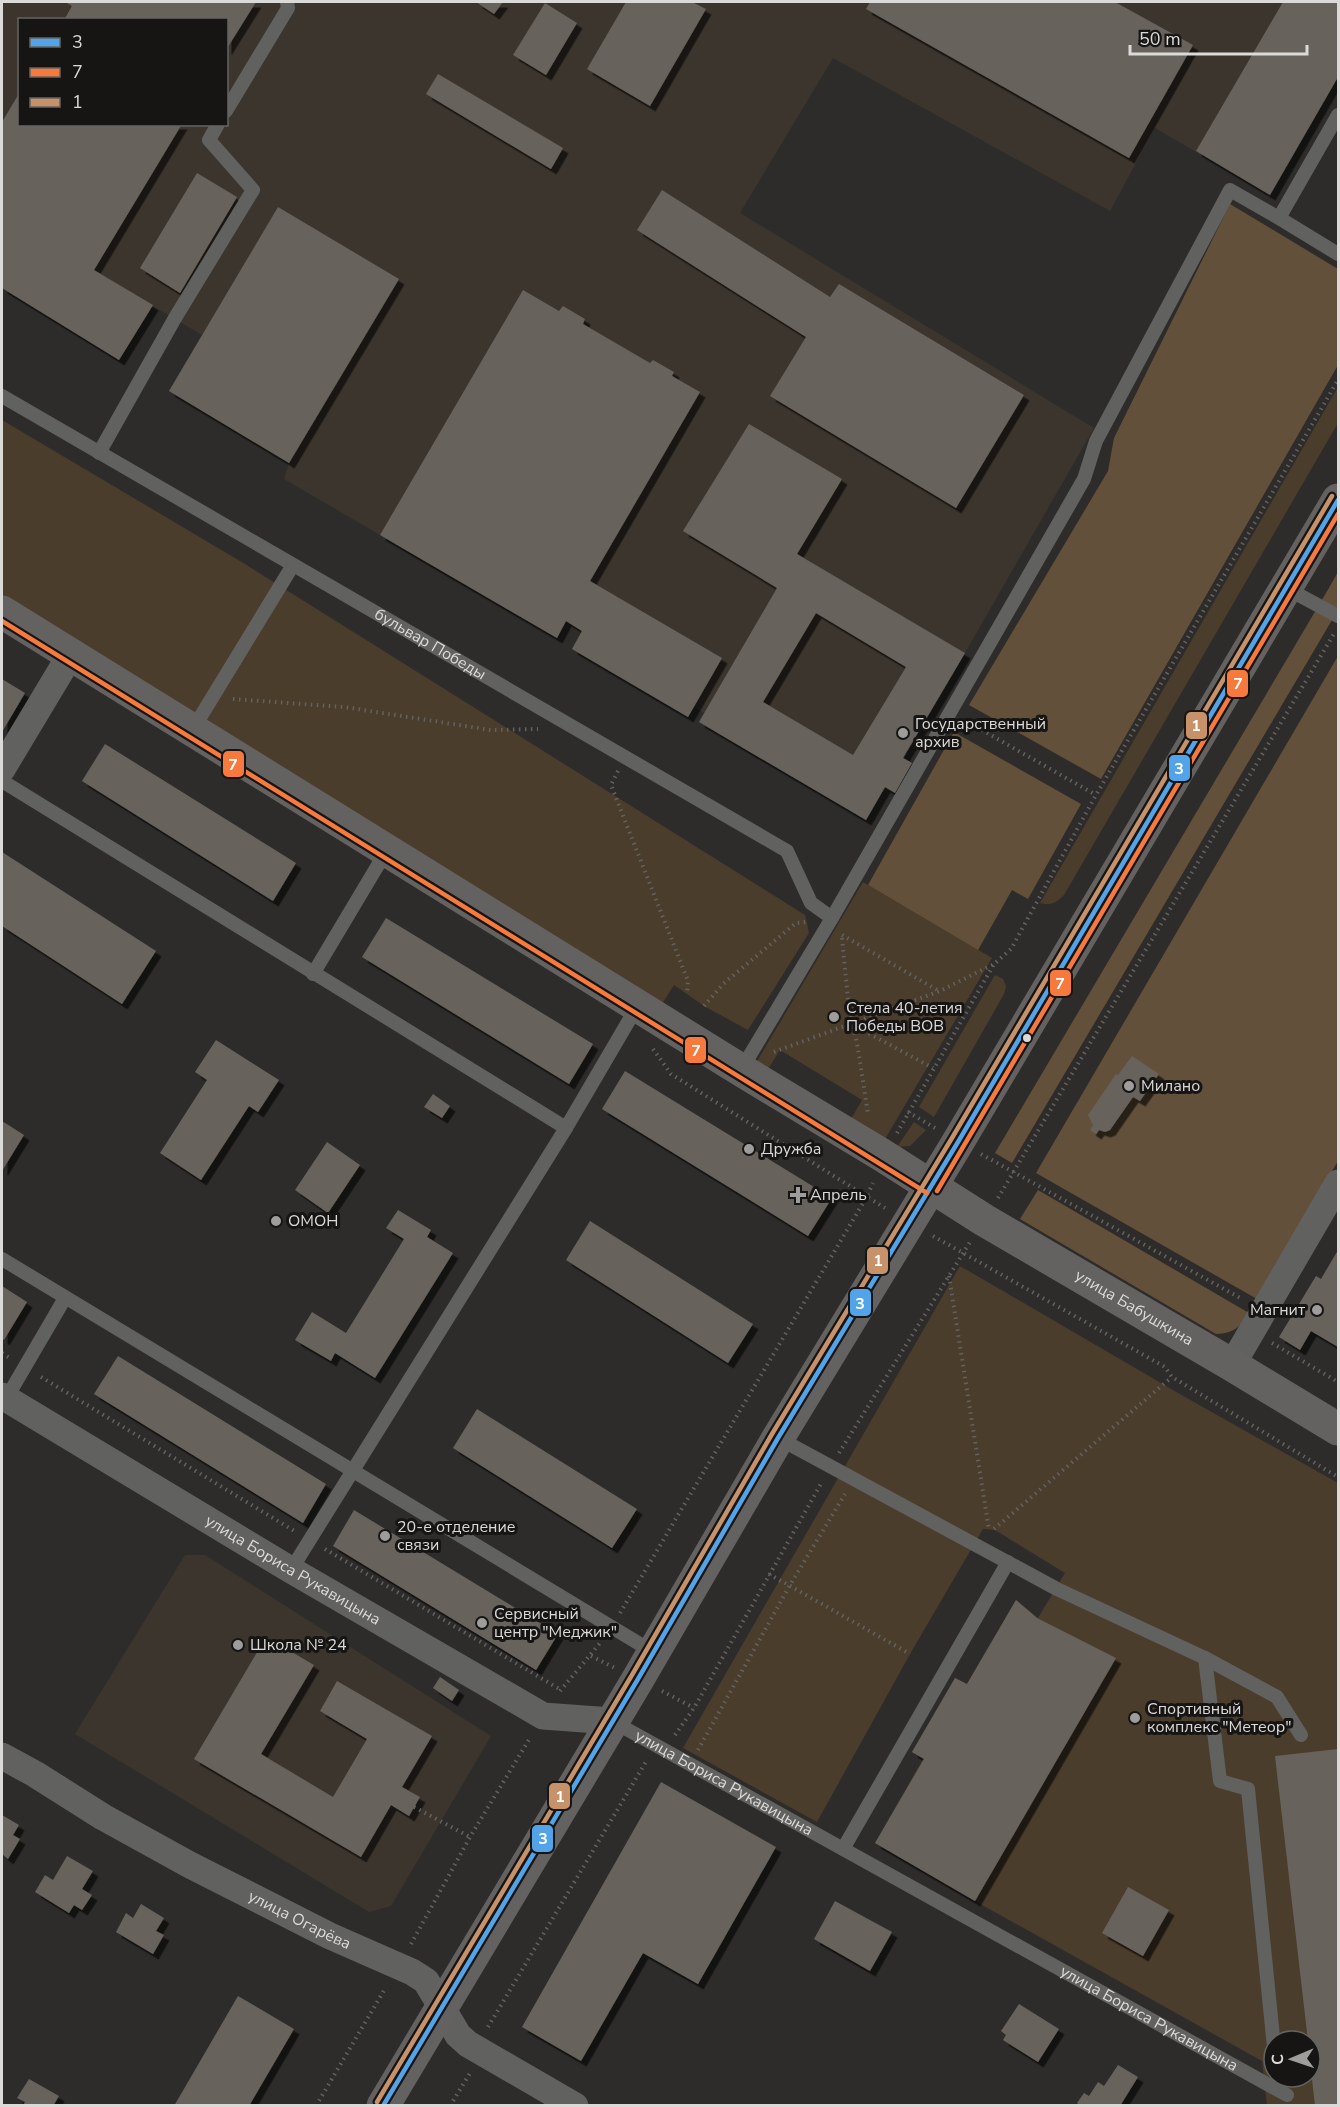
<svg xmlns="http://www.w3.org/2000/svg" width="1340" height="2107" viewBox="0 0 1340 2107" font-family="'Nunito Sans',sans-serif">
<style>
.built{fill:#3b352d;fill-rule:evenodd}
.green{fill:#4b3d2c;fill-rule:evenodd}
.forest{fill:#62503a}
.building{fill:#67625c;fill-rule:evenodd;filter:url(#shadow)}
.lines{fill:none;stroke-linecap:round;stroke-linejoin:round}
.path{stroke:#636260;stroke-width:4;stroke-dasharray:1.5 4.5;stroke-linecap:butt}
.lane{stroke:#616160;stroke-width:14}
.street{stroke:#616160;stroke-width:27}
.secondary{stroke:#646261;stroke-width:33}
.bus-1-casing{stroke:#161514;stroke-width:9}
.bus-2-casing{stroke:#161514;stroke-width:9}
.bus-3-casing{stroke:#161514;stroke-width:9}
.bus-1{stroke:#53a3e8;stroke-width:4.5}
.bus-2{stroke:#f6793e;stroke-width:4.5}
.bus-3{stroke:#c7916a;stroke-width:4.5}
.poi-dot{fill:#9f9d9b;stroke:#161514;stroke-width:2}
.bus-dot{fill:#dcdad8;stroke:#161514;stroke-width:2}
.labels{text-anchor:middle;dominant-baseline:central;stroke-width:6;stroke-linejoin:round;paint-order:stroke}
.street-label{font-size:16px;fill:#dcdad8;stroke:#161514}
.poi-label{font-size:16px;fill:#dcdad8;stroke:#161514;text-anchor:start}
.line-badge{stroke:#161514;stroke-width:2}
.badge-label{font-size:16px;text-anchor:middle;font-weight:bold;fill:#fff}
</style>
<defs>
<filter id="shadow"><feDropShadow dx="5.5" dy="5.5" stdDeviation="0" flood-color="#0009"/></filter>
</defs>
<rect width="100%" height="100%" fill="#2e2c2a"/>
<g class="built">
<path d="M2,2H1338V77L1270,195L1155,128L1110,211L833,58L740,213L1094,428L904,759L866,820L699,722L704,713L694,707L688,717L572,649L582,631L566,622L557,638L284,479L289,463L169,391L202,335L153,306L119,360L2,288ZM20,20H226V124H20Z"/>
<polygon points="185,1555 205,1555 491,1736 391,1906 369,1912 75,1734"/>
</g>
<g class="green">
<path d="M1338,387V423L1064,895C1056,903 1051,906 1040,903Z"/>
<polygon points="2,420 245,564 805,915 809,933 748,1030 704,1006 674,985 660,1007 2,597"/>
<polygon points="863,882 992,958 885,1139 851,1119 862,1100 780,1050 768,1069 756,1063"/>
<polygon points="995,975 1003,979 1006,986 1004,994 934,1117 919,1107"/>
<polygon points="914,1122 926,1130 910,1146 897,1147"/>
<path d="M960,1266L1178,1393L1338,1483V2105H1267L1262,2061L975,1901L875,1843L923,1759L912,1752L955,1678L967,1684L1016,1600L1038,1618L1065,1573L995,1530L983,1529L910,1654L817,1822L683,1748ZM1274,2041H1310V2077H1274Z"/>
</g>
<g class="forest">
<polygon points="1230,204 1338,269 1338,365 1101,779 969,705 1108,471 1114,438"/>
<polygon points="1338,572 1338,610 1322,600"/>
<polygon points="1316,610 1332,620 1012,1163 995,1153"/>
<polygon points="1338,656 1338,1161 1257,1299 1036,1173"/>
<polygon points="954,732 1081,804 1028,899 1012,890 978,950 868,885"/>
<path d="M1038,1190L1249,1313C1240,1328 1233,1333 1216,1334L1020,1219Z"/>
</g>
<g class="building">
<polygon points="65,2 256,2 226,50 226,20 64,20 72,6"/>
<polygon points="476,2 503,2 494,14"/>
<polygon points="626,2 692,2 706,9 650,106 587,69"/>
<polygon points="870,2 1115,2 1193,45 1129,158 866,9"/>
<polygon points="1283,2 1338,2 1338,77 1270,195 1196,151"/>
<polygon points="545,3 577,23 546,75 513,55"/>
<polygon points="438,74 563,148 551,169 426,94"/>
<polygon points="20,92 20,124 182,124 94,270 153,305 119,360 2,288 2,122"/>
<polygon points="197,173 237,197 180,293 140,268"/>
<polygon points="662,190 830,297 839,284 1024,395 956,508 770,396 806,337 637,230"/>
<polygon points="278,207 399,279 289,463 169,391"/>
<polygon points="523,290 559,311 563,306 585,319 583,324 650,363 653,360 674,372 672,376 700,392 590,581 722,658 688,717 572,649 582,631 566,621 557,638 380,535"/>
<path d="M749,424L842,479L797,554L965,653L903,758L912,763L895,793L885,787L866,820L699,722L777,588L683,531ZM816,613L906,667L853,755L763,702Z"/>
<polygon points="2,679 25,693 2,732"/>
<polygon points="105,744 296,863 273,901 82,781"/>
<polygon points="2,852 156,951 122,1004 2,926"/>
<polygon points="386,918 593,1044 569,1084 362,957"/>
<polygon points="216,1040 279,1080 258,1112 249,1106 201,1180 160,1153 207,1080 195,1072"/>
<polygon points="1132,1056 1159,1074 1140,1101 1133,1097 1110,1130 1105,1132 1099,1130 1096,1134 1090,1130 1093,1125 1088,1115 1116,1074 1118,1075"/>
<polygon points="625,1071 832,1198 808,1236 602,1109"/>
<polygon points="433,1094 450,1106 442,1118 424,1107"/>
<polygon points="2,1121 24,1135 2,1171"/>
<polygon points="327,1142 360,1165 328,1213 295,1190"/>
<polygon points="398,1210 431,1230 427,1237 453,1253 375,1378 335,1353 331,1361 295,1340 312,1312 346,1333 404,1239 386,1228"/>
<polygon points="590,1221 753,1324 728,1363 566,1260"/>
<polygon points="1338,1250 1338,1347 1311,1331 1300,1350 1279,1337 1316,1276 1321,1279"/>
<polygon points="2,1286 27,1302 4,1340 2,1338"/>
<polygon points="118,1356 326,1484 303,1523 94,1394"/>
<polygon points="477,1409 637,1509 612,1548 453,1448"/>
<polygon points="354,1510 558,1634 536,1670 333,1546"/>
<polygon points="1016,1600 1037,1618 1116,1658 975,1901 875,1843 924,1759 912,1752 955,1678 967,1684"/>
<polygon points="266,1637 314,1665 261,1754 333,1797 367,1739 320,1711 337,1681 432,1736 402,1787 420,1797 409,1816 391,1805 361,1857 194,1759"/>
<polygon points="440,1677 459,1690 452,1701 433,1688"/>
<polygon points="1338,1749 1338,2106 1315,2106 1310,2061 1310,2041 1308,2041 1275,1756"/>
<polygon points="661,1782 776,1847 698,1984 643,1953 581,2061 522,2027"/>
<polygon points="2,1815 19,1825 13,1835 20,1839 8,1859 2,1854"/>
<polygon points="67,1856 93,1871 82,1889 92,1895 82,1910 74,1905 69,1913 35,1892 45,1875 53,1880"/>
<polygon points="1128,1887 1169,1910 1143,1956 1102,1933"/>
<polygon points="835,1901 892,1932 870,1971 814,1939"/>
<polygon points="141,1904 164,1918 156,1931 164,1935 153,1954 116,1932 126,1913 133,1918"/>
<polygon points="238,1996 294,2029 249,2106 174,2106"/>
<polygon points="1019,2004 1059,2029 1038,2062 1003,2040 1006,2035 1001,2031"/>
<polygon points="1118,2065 1138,2077 1120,2106 1081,2106 1077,2103 1084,2093 1089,2096 1098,2082 1104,2086"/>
<polygon points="29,2079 59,2096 53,2106 23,2106 25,2102 17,2098"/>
</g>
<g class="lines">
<g class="path">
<polyline points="233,699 344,707 491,730 538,729"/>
<polyline points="966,721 1096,795"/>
<polyline points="618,771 611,785 688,981 687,993"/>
<polyline points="842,935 939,991"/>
<polyline points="842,938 848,999 858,1049 868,1114"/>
<polyline points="704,1006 723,984 796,923 806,922"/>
<polyline points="853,1025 933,1068"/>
<polyline points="653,1049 671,1074 885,1208"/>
<polyline points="774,1052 940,991 994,964 1011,949 1096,795 1338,380"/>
<polyline points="908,1112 935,1128"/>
<polyline points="897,1133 994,964"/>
<polyline points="981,1154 1242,1299"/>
<polyline points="998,1198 1335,632"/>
<polyline points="933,1236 1165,1367 1172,1377 1338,1477"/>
<polyline points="949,1276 989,1530"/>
<polyline points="1272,1343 1338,1382"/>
<polyline points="2,1353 11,1359"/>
<polyline points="41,1377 296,1532"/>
<polyline points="839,1453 970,1242"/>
<polyline points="994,1529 1172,1377"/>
<polyline points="325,1549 561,1690"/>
<polyline points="769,1574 910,1654"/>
<polyline points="620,1613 866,1198 873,1183"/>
<polyline points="591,1656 615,1668"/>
<polyline points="560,1691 601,1642"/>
<polyline points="662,1691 694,1708"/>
<polyline points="675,1735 694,1708 822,1482"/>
<polyline points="698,1750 790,1585 845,1494"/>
<polyline points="414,1807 470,1837"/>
<polyline points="411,1944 470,1837 530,1738"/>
<polyline points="488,2027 647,1760"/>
<polyline points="316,2106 386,1987"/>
<polyline points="450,2106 470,2073"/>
</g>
<g class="lane">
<polyline points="226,111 288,8 287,2"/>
<polyline points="1279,218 1338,254"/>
<path id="s1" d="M2,396L787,851L811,903L832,918"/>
<polyline points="99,453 175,318 253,190 209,140 218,124"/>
<polyline points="1286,588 1338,616"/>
<polyline points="193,729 293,565"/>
<polyline points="2,781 566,1128"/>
<polyline points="313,974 387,850"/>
<polyline points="741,1070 832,918 1084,479 1096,441 1230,190 1279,218 1338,115"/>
<polyline points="2,1259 653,1652"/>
<polyline points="6,1399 65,1298"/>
<polyline points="778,1438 1057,1589 1205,1658 1277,1697 1301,1735"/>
<polyline points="291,1570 566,1128 638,1005"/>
<polyline points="1205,1658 1220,1781 1248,1789 1274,2047"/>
<path id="s2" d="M612,1721L1287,2095"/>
<polyline points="843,1849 1008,1562"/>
</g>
<g class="street">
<polyline points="2,769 71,654"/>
<polyline points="1232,1365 1338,1183"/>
<path id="s3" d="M2,1396L291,1570L543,1716L612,1721"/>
<path id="s4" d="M2,1756L35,1774L103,1817L190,1865L330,1936L412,1972L426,1981L458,2035L468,2044L575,2106"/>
</g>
<g class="secondary">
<path id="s5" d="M2,612L741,1070L882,1155L984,1220L1232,1365L1338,1429"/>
<polyline points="383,2106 638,1679 778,1438 958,1142 1338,500"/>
</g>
<defs>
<polyline id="bus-1" points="383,2106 638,1679 778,1438 958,1142 1338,500"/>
<g id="bus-2">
<polyline points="2,621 927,1193"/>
<polyline points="937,1191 1338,514"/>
</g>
<polyline id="bus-3" points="377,2102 632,1675 772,1434 952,1138 1332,496"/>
</defs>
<use href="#bus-1" class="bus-1-casing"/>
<use href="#bus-2" class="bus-2-casing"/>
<use href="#bus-3" class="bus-3-casing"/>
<use href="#bus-1" class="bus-1"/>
<use href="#bus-2" class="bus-2"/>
<use href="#bus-3" class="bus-3"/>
</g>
<g class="poi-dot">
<circle cx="903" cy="733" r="6"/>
<circle cx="834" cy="1017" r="6"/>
<circle cx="1129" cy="1086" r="6"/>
<circle cx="749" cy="1149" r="6"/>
<path d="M795 1186h6v6h6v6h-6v6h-6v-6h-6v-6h6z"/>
<circle cx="276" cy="1221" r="6"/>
<circle cx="1317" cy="1310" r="6"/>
<circle cx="385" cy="1536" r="6"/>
<circle cx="482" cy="1623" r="6"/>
<circle cx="238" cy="1645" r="6"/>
<circle cx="1135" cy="1718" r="6"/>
</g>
<circle class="bus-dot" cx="1027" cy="1038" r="5"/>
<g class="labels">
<g class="street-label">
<text stroke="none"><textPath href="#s1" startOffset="495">бульвар Победы</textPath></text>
<text stroke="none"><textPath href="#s5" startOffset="1329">улица Бабушкина</textPath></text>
<text stroke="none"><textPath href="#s3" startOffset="339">улица Бориса Рукавицына</textPath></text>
<text stroke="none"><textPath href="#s2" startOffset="128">улица Бориса Рукавицына</textPath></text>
<text stroke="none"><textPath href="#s4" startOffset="340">улица Огарёва</textPath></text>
<text stroke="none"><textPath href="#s2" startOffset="614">улица Бориса Рукавицына</textPath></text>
</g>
<g class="poi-label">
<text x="915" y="724">Государственный<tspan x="915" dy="18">архив</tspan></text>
<text x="846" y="1008">Стела 40-летия<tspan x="846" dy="18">Победы ВОВ</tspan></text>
<text x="1141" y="1086">Милано</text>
<text x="761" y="1149">Дружба</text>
<text x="810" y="1195">Апрель</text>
<text x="288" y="1221">ОМОН</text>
<text x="1305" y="1310" text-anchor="end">Магнит</text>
<text x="397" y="1527">20-е отделение<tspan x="397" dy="18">связи</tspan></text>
<text x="494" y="1614">Сервисный<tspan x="494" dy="18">центр "Меджик"</tspan></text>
<text x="250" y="1645">Школа № 24</text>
<text x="1147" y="1709">Спортивный<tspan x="1147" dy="18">комплекс "Метеор"</tspan></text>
</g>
</g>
<g class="line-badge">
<rect x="1226" y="669" width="23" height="29" rx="6" fill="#f6793e"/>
<rect x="1185" y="711" width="23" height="29" rx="6" fill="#c7916a"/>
<rect x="222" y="750" width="23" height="28" rx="6" fill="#f6793e"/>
<rect x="1168" y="754" width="23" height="28" rx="6" fill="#53a3e8"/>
<rect x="1049" y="969" width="23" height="28" rx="6" fill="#f6793e"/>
<rect x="684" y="1036" width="23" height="28" rx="6" fill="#f6793e"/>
<rect x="866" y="1246" width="23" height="29" rx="6" fill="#c7916a"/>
<rect x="849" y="1288" width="23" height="29" rx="6" fill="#53a3e8"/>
<rect x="548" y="1782" width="23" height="28" rx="6" fill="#c7916a"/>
<rect x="531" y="1824" width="23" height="29" rx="6" fill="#53a3e8"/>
</g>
<g class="badge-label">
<text x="1238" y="689">7</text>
<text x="1196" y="731">1</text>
<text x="233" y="770">7</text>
<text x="1179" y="774">3</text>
<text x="1060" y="989">7</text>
<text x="696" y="1056">7</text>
<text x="878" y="1266">1</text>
<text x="860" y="1309">3</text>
<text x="560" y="1802">1</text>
<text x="543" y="1844">3</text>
</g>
<rect width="1340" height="2107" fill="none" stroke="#dcdad8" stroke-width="6"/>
<rect x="18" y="18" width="210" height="108" fill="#161514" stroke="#656462" stroke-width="1.5"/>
<rect x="30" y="38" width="30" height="9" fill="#53a3e8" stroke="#656462" stroke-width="1.5"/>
<text x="72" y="48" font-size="18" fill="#dcdad8">3</text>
<rect x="30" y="68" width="30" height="9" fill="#f6793e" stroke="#656462" stroke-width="1.5"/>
<text x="72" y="78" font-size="18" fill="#dcdad8">7</text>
<rect x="30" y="98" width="30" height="9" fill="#c7916a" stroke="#656462" stroke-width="1.5"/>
<text x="72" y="108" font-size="18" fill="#dcdad8">1</text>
<g transform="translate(1292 2059) rotate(268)"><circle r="28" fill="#161514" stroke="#656462" stroke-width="1.5"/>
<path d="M0-4.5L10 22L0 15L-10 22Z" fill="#9f9d9b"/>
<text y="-9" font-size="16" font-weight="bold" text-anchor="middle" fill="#dcdad8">С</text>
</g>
<path d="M1130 45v9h177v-9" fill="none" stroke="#dcdad8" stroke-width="3"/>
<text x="1139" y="45" font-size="18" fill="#dcdad8" stroke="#161514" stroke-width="4.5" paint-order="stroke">50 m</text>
</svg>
